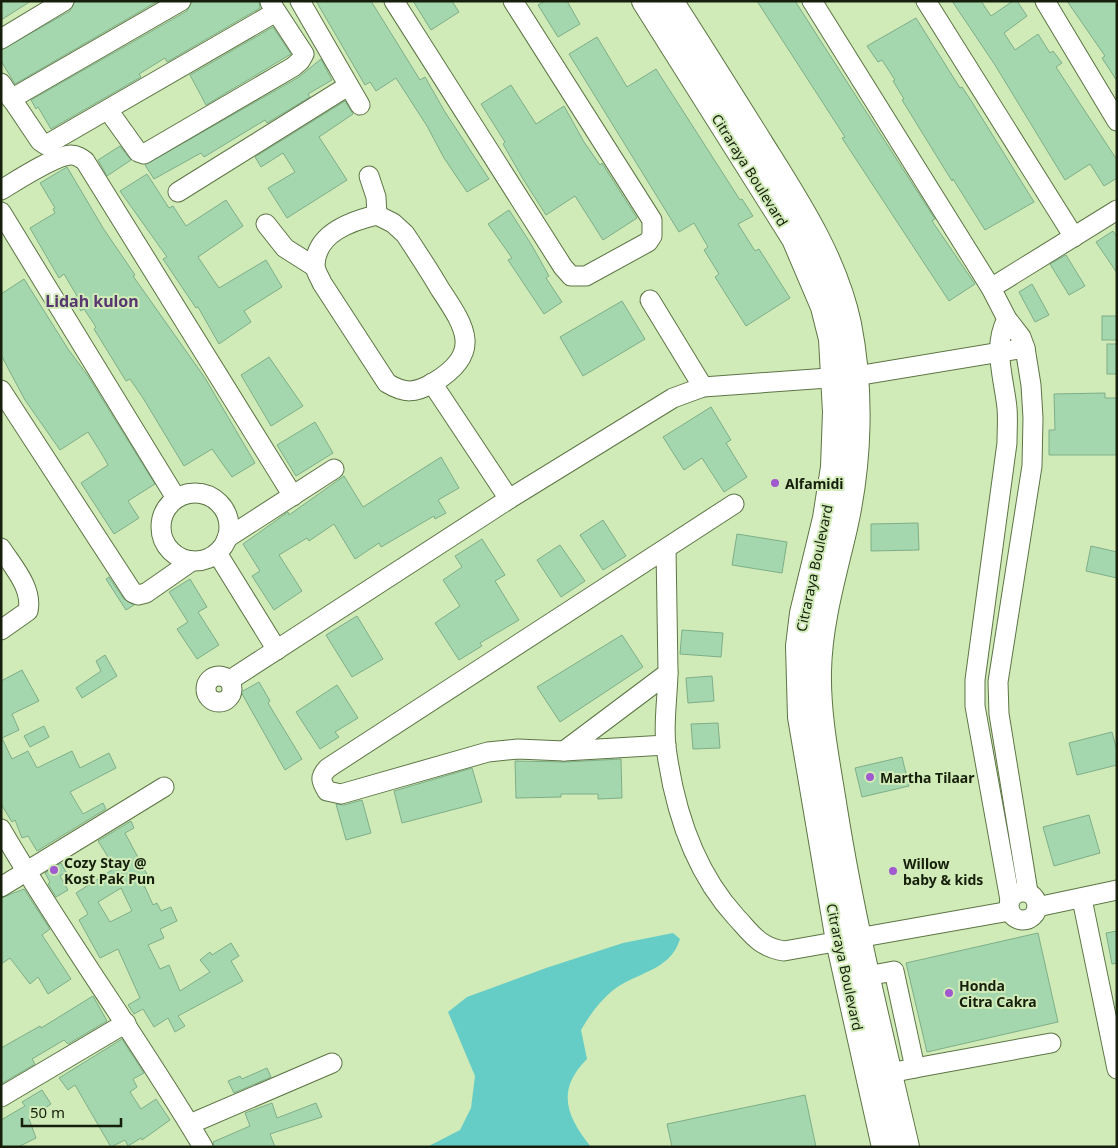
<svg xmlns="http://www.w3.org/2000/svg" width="1118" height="1148" viewBox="0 0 1118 1148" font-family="'Noto Sans',sans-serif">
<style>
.water{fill:#65ccc6}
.building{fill:#a5d7af;stroke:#7eae88;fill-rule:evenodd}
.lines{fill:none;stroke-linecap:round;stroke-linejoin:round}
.minor-casing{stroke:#5d7545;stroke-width:21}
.major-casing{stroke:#5d7545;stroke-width:26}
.minor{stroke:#fff;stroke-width:19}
.major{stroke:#fff;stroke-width:24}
.poi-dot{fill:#a059ce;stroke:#d0ebb7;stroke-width:2}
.labels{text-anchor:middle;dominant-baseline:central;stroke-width:4;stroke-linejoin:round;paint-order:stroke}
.street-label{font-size:14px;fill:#161f0c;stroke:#d0ebb7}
.poi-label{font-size:14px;font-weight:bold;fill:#161f0c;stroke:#d0ebb7;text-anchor:start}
.quarter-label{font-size:16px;font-weight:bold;fill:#58366f;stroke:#d0ebb7}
</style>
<rect width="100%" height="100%" fill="#d0ebb7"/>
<path class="water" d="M673,933L680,939C670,972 635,972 612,991C599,1002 589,1016 581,1030L587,1059C556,1090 566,1116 591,1147H427L460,1130L471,1108L475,1076L448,1012L467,997L546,968L623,943Z"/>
<g class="building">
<polygon points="1,1 31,1 1,20"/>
<polygon points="75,1 158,1 15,84 1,61 1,50 70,11"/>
<polygon points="192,1 259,1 260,8 167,62 165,58 139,74 141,77 51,129 38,107 36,109 31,100 187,11"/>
<polygon points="316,1 371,1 420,80 425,77 445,112 489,179 467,192 444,158 427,126 396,78 376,91 370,82 365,85"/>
<polygon points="413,1 452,1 459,12 431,30"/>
<polygon points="545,1 567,1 580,24 558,37 538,5"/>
<polygon points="757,1 795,1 935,219 932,221 975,284 949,301 842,138 845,137"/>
<polygon points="952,1 981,1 991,16 1013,1 1017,1 1027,16 1004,33 1015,50 1038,34 1050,53 1053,51 1062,63 1056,67 1117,160 1117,178 1104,186 1090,164 1065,180 995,65"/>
<polygon points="1067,1 1117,1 1117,81 1102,58 1105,56"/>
<polygon points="916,18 960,88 962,87 972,102 1034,202 985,230 953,179 952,181 902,100 904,99 893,81 895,80 882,60 878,62 867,46"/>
<polygon points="273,27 291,54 206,105 190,75"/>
<polygon points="597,37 627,87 656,69 740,200 742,199 753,216 738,224 755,251 759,249 790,298 746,326 715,277 719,274 704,250 708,247 694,223 679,232 569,54"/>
<polygon points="321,59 332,80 308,94 310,97 267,123 265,120 204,157 201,153 154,179 145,165 299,77"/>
<polygon points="511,85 536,124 564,106 584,142 600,165 602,163 637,218 603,240 575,196 546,215 523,179 503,144 505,142 481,104"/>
<polygon points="345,101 353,114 319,137 347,180 287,218 268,188 295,172 283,153 261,167 255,157"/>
<polygon points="120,146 131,160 107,176 98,160"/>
<polygon points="67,167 103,228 135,275 133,276 205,378 255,463 232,477 212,449 184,466 143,398 130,379 126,381 94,329 96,327 84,309 81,311 73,298 77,296 64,274 59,278 30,228 55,213 53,209 55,208 40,183"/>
<polygon points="147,174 169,208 173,206 186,226 226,200 243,226 198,257 219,288 266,260 282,287 244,311 251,322 219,344 198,307 196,308 163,259 167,257 120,191"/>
<polygon points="509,210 531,244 549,276 546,278 562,302 544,314 508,260 512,258 488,224"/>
<polygon points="1113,231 1117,237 1117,273 1096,242"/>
<polygon points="1066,255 1085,286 1069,295 1050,264"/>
<polygon points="24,279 68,349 88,376 155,484 128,501 139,518 114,534 81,483 108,465 103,456 88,432 60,450 25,400 1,355 1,294"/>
<polygon points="1032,284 1049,315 1035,322 1019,292"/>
<polygon points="622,301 645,339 583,376 560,337"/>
<rect x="1102" y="316" width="15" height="24"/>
<rect x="1107" y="344" width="10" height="30"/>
<polygon points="269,357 303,406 271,426 241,375"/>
<polygon points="1105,393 1105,398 1117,398 1117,455 1049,455 1049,430 1055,430 1054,394"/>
<polygon points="711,407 731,440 726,443 747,477 724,492 702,458 684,470 663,437"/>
<polygon points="315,422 333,453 296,476 277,445"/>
<polygon points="441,457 459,488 438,500 446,513 435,519 434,516 381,547 379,543 355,559 334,524 309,541 307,538 279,555 302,591 274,610 252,576 260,571 243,544 288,512 289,515 344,476 363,507"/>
<polygon points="603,520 626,556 603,570 580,535"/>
<polygon points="918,523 919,550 871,551 871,524"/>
<polygon points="737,534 787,542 782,573 732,565"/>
<polygon points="482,539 505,575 495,581 519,620 480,643 482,646 459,660 435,623 460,606 443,580 462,567 455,556"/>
<polygon points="560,545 585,581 561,597 537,560"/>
<polygon points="1091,546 1117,552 1117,578 1086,571"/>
<polygon points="109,577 124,599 134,605 126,610 106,579"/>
<polygon points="190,579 207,607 198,612 219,645 197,659 177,629 188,622 169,592"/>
<polygon points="357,616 383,659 352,677 326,635"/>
<polygon points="682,630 723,633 721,657 680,654"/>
<polygon points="622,635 643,667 560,722 537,687"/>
<polygon points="105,655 117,676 82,698 76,688 101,671 96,661"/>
<polygon points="22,670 39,701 12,714 19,730 2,738 12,759 28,751 37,768 72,751 80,768 109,753 116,768 70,792 83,814 103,803 106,809 37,851 28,836 22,838 15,820 12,822 1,804 1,681"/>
<polygon points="712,676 714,701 688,703 686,678"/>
<polygon points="259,682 270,701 268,703 302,759 285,770 241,692"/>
<polygon points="337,685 358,718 335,732 339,737 320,749 296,712"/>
<polygon points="718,723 720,748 693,749 691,724"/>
<polygon points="44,726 49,737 30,747 24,736"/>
<polygon points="1112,732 1117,751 1117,765 1077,775 1069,743"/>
<polygon points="902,757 909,786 862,797 855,768"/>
<polygon points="621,759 622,798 598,799 598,794 561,794 561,797 516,798 515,761 565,762"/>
<polygon points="472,768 482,802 402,823 394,791"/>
<polygon points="362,800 371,833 346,840 336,804 344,805"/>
<polygon points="1089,815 1100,853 1054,866 1043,827"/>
<path d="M131,821L134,828L125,833L151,882L144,885L153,905L157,903L161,911L171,907L177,921L160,929L164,938L148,945L160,969L169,965L180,991L210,972L200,960L210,952L212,955L231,943L239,956L231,961L243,981L178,1016L185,1026L175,1032L168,1018L154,1027L143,1009L134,1014L128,1005L140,998L118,949L100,958L79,920L88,914L76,893L115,868L98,841ZM121,888L132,911L110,922L98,902Z"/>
<polygon points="61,863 66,872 60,876 68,890 56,897 48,884 50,882 45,873"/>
<polygon points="24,889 50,929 42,935 71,979 48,994 38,977 30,984 10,958 1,964 1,898"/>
<polygon points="1117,931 1117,963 1112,964 1106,933"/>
<polygon points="1038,933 1058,1022 927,1052 906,963"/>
<polygon points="93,996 107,1021 68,1044 64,1040 32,1059 35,1064 1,1084 1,1048 40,1026 41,1028"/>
<polygon points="122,1039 144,1073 133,1079 137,1087 130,1092 141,1109 156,1099 170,1120 142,1140 141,1138 128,1146 125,1140 111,1147 75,1085 68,1090 59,1078"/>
<polygon points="267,1068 271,1077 234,1093 228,1081 240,1076 242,1079"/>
<polygon points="42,1090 51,1104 29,1119 36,1138 18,1147 1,1147 1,1120 25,1106 22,1102"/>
<polygon points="805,1095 816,1147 672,1147 667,1124"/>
<polygon points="272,1103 277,1118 316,1103 322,1117 270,1134 275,1147 214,1147 213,1142 250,1126 245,1113"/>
</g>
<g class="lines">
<defs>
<g id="minor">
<polyline points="300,1 360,105"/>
<polyline points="394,1 563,267 571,276 586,276 648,242 652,236 652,220 513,1"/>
<polyline points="812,1 991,288 1007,319 1021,337 1025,348 1031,385 1033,418 1032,466 998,682 999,714 1028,892"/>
<polyline points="926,1 1074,237"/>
<polyline points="1045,1 1117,121"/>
<polyline points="1,39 64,1"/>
<polyline points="1,83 40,141 46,145 276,12"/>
<polyline points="11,99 181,1"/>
<polyline points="108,110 138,152 144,154 293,67 300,61 304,54 270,2"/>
<polyline points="369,176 376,197 377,215"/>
<path d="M1,190C16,181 56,155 71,155C77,155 81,158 85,161L293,496"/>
<polyline points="178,192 348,86"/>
<polyline points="1,212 176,498"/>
<path d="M377,215L393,223L405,234C417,252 429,270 440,289C466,328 483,353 433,383C415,393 405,394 387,383L322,283C320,278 315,271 315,265C316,233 351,221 377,215Z"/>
<polyline points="266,224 285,248 315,267"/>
<polyline points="991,288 1117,210"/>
<polyline points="650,300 703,387"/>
<path d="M1007,319C992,347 1004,378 1007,408C1008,419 1007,431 1007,443L975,680V706L1010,900"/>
<polyline points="432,383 509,499"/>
<polyline points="1,390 133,593 138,595 146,593 192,561"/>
<circle cx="195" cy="527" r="34"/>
<polyline points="227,538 334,469"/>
<path d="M1,548C13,567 33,588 28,611L1,630"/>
<path d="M666,549C667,589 667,630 668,671C668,695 663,722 666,747C674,808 694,871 736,917C752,934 759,947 784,951L1010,911"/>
<polyline points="217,553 277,650"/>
<circle cx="219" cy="689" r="13"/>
<polyline points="230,680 509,499 673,398 703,387 856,376 1025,348"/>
<path d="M666,745L564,751L518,749L488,752L341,794L327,791C321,781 319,777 328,768L734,504"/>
<polyline points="564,751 668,673"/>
<path d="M1,829C64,937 139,1039 203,1147"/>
<polyline points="1,887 164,787"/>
<circle cx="1023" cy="906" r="14"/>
<polyline points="1082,899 1117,1069"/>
<polyline points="1037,907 1117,890"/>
<polyline points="867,976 894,971 915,1068 890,1073"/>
<polyline points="915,1068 1051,1043"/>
<polyline points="1,1097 126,1023"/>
<polyline points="190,1124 332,1063"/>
</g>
<g id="major">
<polyline points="644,1 794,239 823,307 831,339 835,412 833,467 825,518 802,613 798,646 800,717 838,941 884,1147"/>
<path d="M671,1C702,49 732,97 762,145C797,201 835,258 849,324C862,390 860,462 845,528C834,576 820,622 819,671C818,717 828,764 835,809C853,923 881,1035 907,1147"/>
</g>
</defs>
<use href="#minor" class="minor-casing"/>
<use href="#major" class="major-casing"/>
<use href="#minor" class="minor"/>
<use href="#major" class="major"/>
</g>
<g class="poi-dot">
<circle cx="775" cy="483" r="5"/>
<circle cx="870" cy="777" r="5"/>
<circle cx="54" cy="870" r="5"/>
<circle cx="893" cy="871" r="5"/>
<circle cx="949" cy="993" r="5"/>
</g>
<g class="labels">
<g class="street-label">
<text transform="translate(750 170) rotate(58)">Citraraya Boulevard</text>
<text transform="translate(814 568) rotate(-78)">Citraraya Boulevard</text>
<text transform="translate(845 967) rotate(78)">Citraraya Boulevard</text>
</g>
<g class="poi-label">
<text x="785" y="483">Alfamidi</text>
<text x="880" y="777">Martha Tilaar</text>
<text x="64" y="862">Cozy Stay @<tspan x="64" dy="16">Kost Pak Pun</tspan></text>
<text x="903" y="863">Willow<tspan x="903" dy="16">baby &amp; kids</tspan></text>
<text x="959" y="985">Honda<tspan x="959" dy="16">Citra Cakra</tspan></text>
</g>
<g class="quarter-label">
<text x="92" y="301">Lidah kulon</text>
</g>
</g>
<rect width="1118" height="1148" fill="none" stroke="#161f0c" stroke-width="5"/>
<path d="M22 1118v8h99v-8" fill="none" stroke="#161f0c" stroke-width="2.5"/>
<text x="30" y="1118" font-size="15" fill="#161f0c" stroke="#d0ebb7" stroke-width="4" paint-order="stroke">50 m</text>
</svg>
